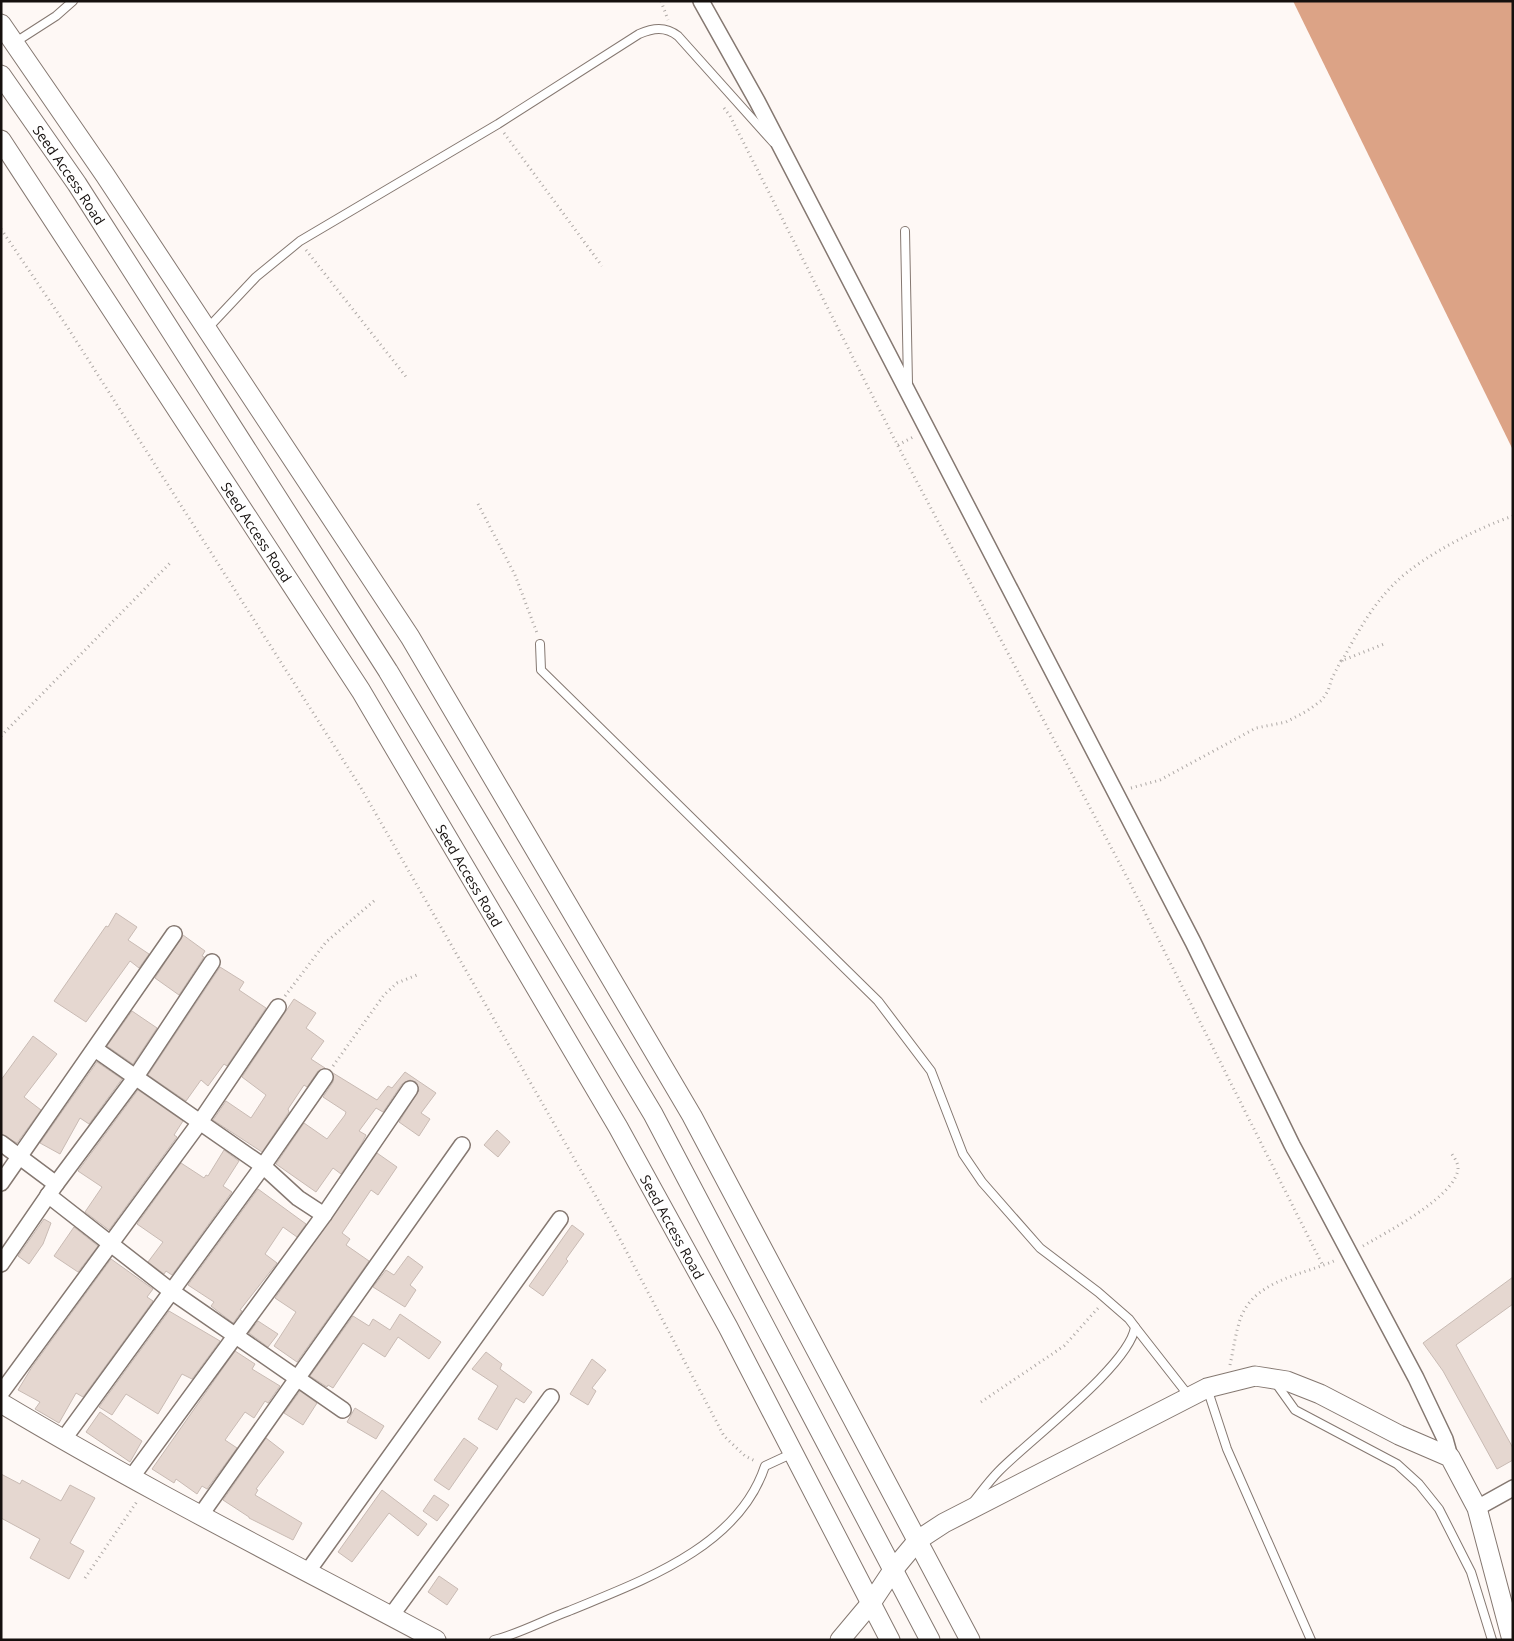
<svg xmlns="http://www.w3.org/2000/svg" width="1514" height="1641" viewBox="0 0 1514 1641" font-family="'Open Sans',sans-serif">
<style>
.water{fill:#dca386}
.building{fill:#e5d7d0;stroke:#c9bbb4}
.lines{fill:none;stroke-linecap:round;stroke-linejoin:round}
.service-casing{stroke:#857871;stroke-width:10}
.minor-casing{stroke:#857871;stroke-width:18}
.tertiary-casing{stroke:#857871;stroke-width:21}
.path{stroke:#aea9a6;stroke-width:3;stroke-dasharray:1 4;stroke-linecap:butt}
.service{stroke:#fff;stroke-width:8}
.minor{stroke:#fff;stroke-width:15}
.tertiary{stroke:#fff;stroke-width:19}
.labels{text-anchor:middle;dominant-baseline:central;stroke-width:4;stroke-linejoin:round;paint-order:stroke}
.street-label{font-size:14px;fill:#15100e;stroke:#fef8f5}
</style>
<rect width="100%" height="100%" fill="#fef8f5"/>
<polygon class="water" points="1293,1 1513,1 1513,450"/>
<g class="building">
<polygon points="116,913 137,927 128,940 149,954 139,968 130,961 86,1022 54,1001 106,926 108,927"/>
<polygon points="183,935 205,951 202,956 204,957 179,995 155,978"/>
<polygon points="220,967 244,982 239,990 266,1008 227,1066 224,1064 208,1086 201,1080 186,1101 148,1075"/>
<polygon points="294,999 316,1013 306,1028 324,1041 311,1059 325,1068 318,1071 307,1087 304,1085 288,1109 289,1112 262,1152 213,1120 226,1101 251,1118 266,1095 242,1077"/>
<polygon points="132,1011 157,1028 133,1064 107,1046"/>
<polygon points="33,1036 57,1054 24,1097 41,1110 17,1143 1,1134 1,1080"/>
<polygon points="97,1062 122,1079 89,1124 80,1118 60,1154 40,1143"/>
<polygon points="405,1072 436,1093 421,1113 430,1119 419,1136 399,1122 419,1090 416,1082 410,1080 402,1084 383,1112 376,1108 359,1131 366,1135 362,1143 341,1174 333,1168 316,1192 276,1164 304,1123 327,1139 345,1115 346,1112 323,1097 333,1082 333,1073 377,1100 388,1086 392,1088"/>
<polygon points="138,1090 183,1121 174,1135 177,1137 109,1230 85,1212 102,1187 78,1171"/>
<polygon points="497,1130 510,1142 498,1157 484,1145"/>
<polygon points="224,1150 239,1161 223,1186 232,1192 172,1275 166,1271 164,1274 148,1262 163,1242 137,1224 181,1163 204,1178 206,1175 208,1176"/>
<polygon points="377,1153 397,1167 378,1195 371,1190 342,1233 350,1239 346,1245 369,1261 297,1362 274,1346 296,1312 275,1298"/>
<polygon points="258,1189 306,1224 297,1237 283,1227 265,1254 277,1263 240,1310 242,1311 233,1323 211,1306 214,1302 188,1285"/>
<polygon points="44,1219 51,1223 43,1244 29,1264 18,1256"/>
<polygon points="572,1225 584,1234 566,1259 568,1261 543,1296 529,1286"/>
<polygon points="74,1227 98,1246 78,1272 54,1256"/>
<polygon points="408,1256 423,1267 410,1285 416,1290 405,1307 373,1287 386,1270 394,1275"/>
<polygon points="111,1259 153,1289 147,1297 153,1301 83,1397 76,1393 59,1423 35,1409 40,1402 18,1390 32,1367"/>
<polygon points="1513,1277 1513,1304 1456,1345 1513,1448 1513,1460 1497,1469 1443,1371 1423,1343"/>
<polygon points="169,1311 220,1341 192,1379 182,1374 158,1414 126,1394 112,1415 99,1407"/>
<polygon points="400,1314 441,1342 429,1359 398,1337 385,1357 363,1343 333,1388 328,1385 327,1387 310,1376 353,1316 369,1326 373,1319 390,1330"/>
<polygon points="258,1321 278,1334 268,1347 249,1333"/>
<polygon points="235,1351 255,1364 252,1369 280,1386 268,1403 265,1401 254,1418 245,1412 225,1440 237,1448 207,1489 202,1486 197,1494 176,1479 174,1483 152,1469"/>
<polygon points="486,1352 502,1364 500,1369 532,1392 524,1403 516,1398 497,1430 478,1419 498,1386 472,1369"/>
<polygon points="592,1359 606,1370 592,1388 596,1391 588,1405 570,1394"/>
<polygon points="300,1391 317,1403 303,1425 284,1413"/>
<polygon points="355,1408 384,1426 376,1439 347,1422"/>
<polygon points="100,1412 142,1441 130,1462 86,1432"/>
<polygon points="266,1438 284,1452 256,1489 258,1490 255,1495 302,1523 293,1540 249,1518 249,1517 223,1500"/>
<polygon points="464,1438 478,1448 449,1490 434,1480"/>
<polygon points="1,1474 20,1484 22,1480 61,1501 70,1485 95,1498 70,1543 84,1551 69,1579 30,1558 40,1539 1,1518"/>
<polygon points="382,1490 427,1524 418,1536 389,1513 352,1562 338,1552"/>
<polygon points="434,1495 449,1505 437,1521 423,1511"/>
<polygon points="439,1576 458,1589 447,1605 428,1592"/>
</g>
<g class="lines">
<defs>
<g id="service">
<polyline points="14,43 56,16 73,1"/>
<polyline points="905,231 908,384"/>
<path d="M207,329L256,277L300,241L498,124L639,34C653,28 665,26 678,36L773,142"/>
<path d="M540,644L541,670L878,1001L931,1071L963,1154L982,1182L1040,1248L1098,1292L1129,1319L1135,1327C1130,1365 1029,1440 999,1471C990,1480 982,1491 974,1501"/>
<polyline points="1135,1327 1189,1396"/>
<polyline points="1275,1382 1295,1410 1397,1464 1419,1484 1439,1509 1471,1572 1492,1640"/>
<polyline points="1207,1388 1227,1449 1311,1640"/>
<path d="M494,1640C519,1634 544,1620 569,1611C641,1581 738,1548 765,1466L793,1453"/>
</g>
<g id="minor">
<polyline points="701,1 757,101 1193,942 1292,1145 1416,1378 1445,1439 1450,1457"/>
<polyline points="95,1049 263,1166 298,1198 324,1215 131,1478"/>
<polyline points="1,1143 56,1184"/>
<polyline points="1,1183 174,934"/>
<polyline points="48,1195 171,1291 343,1410"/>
<polyline points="324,1215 410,1089"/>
<polyline points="1,1264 56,1184 135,1078 212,962"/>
<polyline points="1,1393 200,1122 278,1007"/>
<polyline points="63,1440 263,1166 325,1077"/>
<polyline points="1477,1508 1513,1488"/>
<polyline points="200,1516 462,1145"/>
<polyline points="308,1571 560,1219"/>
<polyline points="391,1616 551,1397"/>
</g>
<g id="tertiary">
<polyline points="1,24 105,175 410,637 692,1116 970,1640"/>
<path id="s1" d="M1,75L77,184L388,671L653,1114L930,1640"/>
<path id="s2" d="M1,140L361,691L618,1127L728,1327L890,1640"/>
<path d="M1,1403C143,1488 290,1562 436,1640"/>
<polyline points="840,1640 871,1603 893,1570 918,1540 944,1523 1207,1388 1255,1376 1287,1381 1320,1394 1399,1435 1450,1457 1477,1508 1512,1640"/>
</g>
</defs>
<use href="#service" class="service-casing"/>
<use href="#minor" class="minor-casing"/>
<use href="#tertiary" class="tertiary-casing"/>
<g class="path">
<polyline points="661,1 668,20"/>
<polyline points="724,108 730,116 899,448 1130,883 1323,1266"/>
<polyline points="504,133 602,266"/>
<polyline points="1,229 68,328 361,788 614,1228 724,1436 745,1456 755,1461"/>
<polyline points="306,250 407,378"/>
<polyline points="898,445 915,436"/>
<polyline points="478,504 515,575 537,633"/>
<path d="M1342,661C1357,633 1373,604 1396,582C1423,556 1477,528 1513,516"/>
<polyline points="1,736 171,562"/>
<polyline points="1131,788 1160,780 1256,728 1286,722 1307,711 1322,700 1328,691 1332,678 1341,661 1384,644"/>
<polyline points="285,996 326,942 375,900"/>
<polyline points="333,1066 384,995 397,983 417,975"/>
<path d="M1363,1246C1385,1233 1457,1196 1458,1168C1458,1162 1453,1156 1450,1151"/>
<path d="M1230,1365C1233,1351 1235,1337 1239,1323C1251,1280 1301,1276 1336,1260"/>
<polyline points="981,1402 1064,1346 1099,1307"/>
<polyline points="85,1578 138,1500"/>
</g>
<use href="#service" class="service"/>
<use href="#minor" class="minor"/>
<use href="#tertiary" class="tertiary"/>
</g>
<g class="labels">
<g class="street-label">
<text stroke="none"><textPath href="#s1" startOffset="121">Seed Access Road</textPath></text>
<text stroke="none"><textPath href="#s2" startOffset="468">Seed Access Road</textPath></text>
<text stroke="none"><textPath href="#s2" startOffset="872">Seed Access Road</textPath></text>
<text stroke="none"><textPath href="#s2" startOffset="1278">Seed Access Road</textPath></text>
</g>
</g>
<rect width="1514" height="1641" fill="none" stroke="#15100e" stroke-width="5"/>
</svg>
